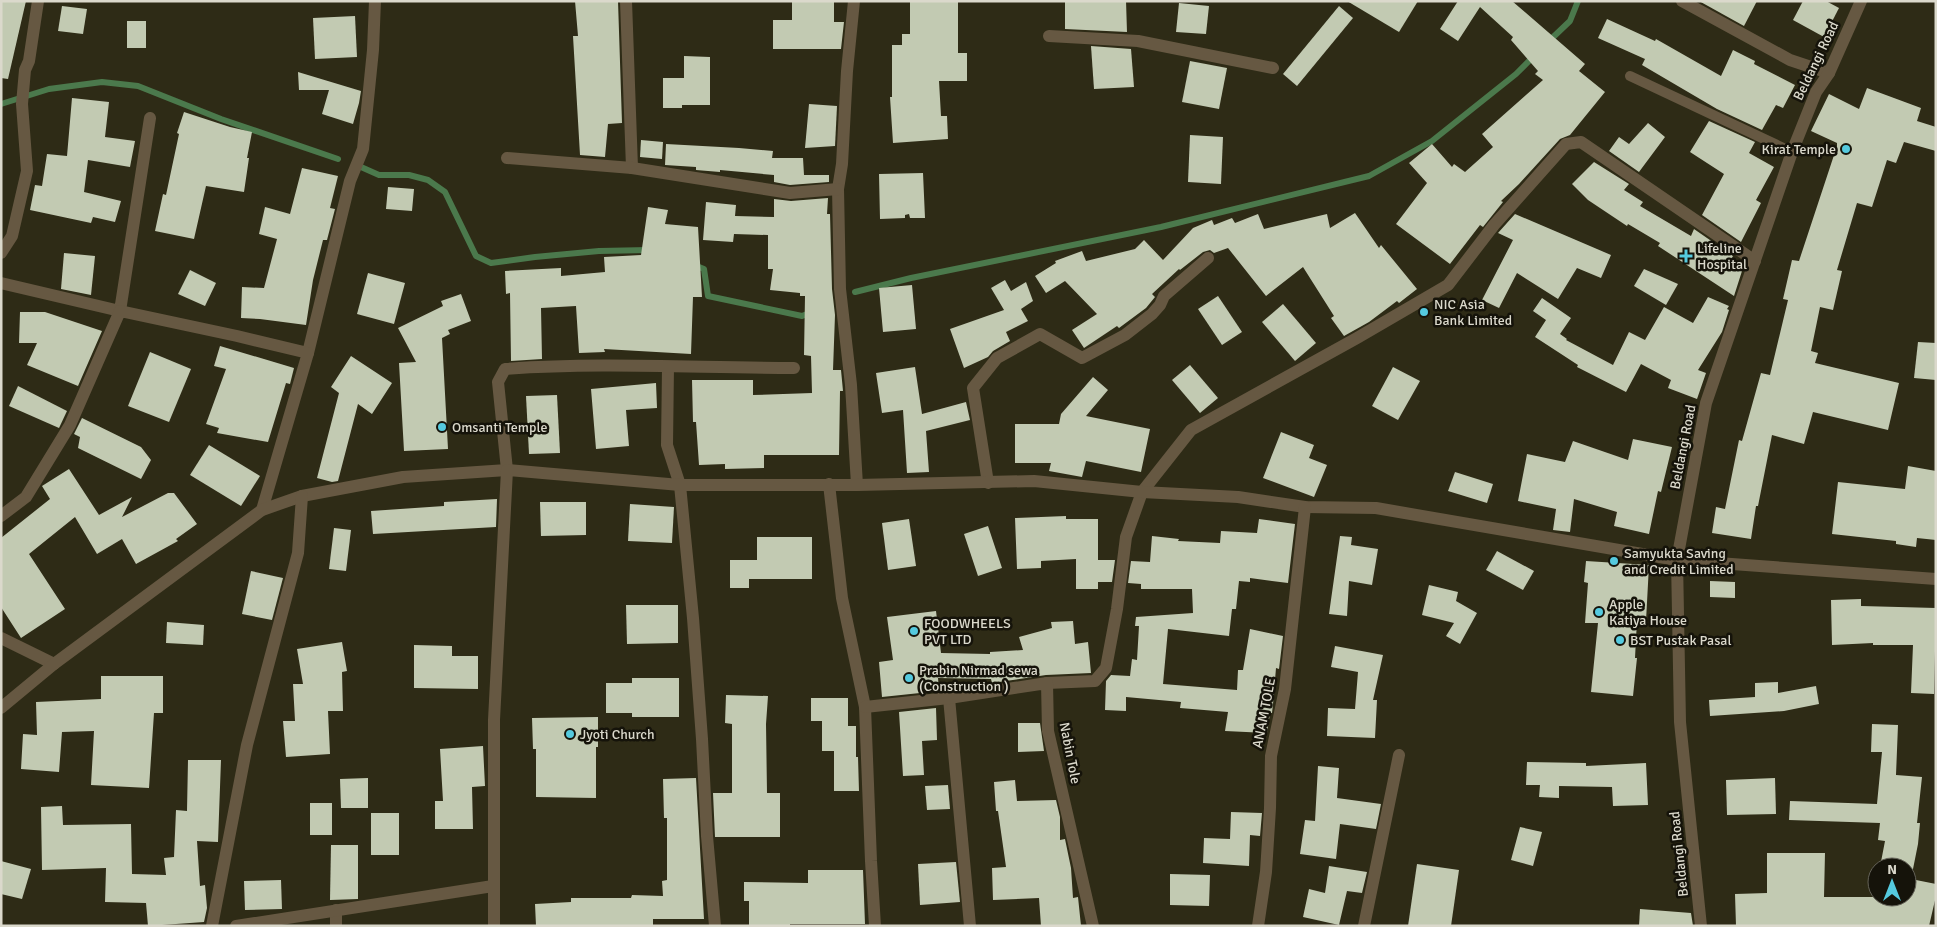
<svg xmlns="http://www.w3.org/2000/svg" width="1937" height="927" viewBox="0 0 1937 927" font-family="Signika,sans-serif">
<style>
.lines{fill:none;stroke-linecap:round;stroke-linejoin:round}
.stream{stroke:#4b794c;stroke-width:6}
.building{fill:#c2cab2}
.lane{stroke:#665842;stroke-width:10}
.street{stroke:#665842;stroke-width:12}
.poi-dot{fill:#55cadf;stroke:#15130a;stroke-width:2}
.labels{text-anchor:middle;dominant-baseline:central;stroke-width:5;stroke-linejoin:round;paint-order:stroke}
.street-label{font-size:14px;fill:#dbd9cc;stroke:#15130a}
.poi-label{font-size:14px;fill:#dbd9cc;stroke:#15130a;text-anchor:start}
</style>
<rect width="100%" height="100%" fill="#2e2b16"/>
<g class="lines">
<g class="stream">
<polyline points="1548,42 1570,21 1578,1"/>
<polyline points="1,104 49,89 102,82 138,86 221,119 338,159"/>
<polyline points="361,167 379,175 409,175 428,180 445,192 476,256 491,263 535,257 599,251 649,250"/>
<polyline points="694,265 704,269 708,296 802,316 812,312"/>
<polyline points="855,292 911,278 1161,227 1369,176 1432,141 1516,74 1534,56"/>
</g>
</g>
<g class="building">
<polygon points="1,1 26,1 8,79 1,78"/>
<polygon points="575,1 618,1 622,123 608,124 605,157 580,155 573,36 578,36"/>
<polygon points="792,1 834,1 834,22 844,22 841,49 773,49 773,20 792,20"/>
<polygon points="910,1 958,1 958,53 967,53 967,81 939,81 941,116 947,116 948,139 893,143 890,97 892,97 892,45 902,45 902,34 910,34"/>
<polygon points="1065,1 1126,1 1127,32 1065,29"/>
<polygon points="1347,1 1418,1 1399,32"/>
<polygon points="1458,1 1512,1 1585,64 1579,71 1605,92 1570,135 1560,139 1519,184 1501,201 1503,202 1483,227 1480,225 1450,264 1396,224 1427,183 1409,163 1432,144 1452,167 1454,164 1465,172 1493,147 1482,134 1543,80 1535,74 1538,71 1511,40 1513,37 1480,7 1458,41 1440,29"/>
<polygon points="1699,1 1757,1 1744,26"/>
<polygon points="1803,1 1826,1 1839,8 1824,37 1793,20"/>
<polygon points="1179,3 1209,6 1206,34 1176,32"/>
<polygon points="62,6 87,9 83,34 58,31"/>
<polygon points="1339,6 1353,18 1297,86 1283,74"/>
<polygon points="355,16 357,57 315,59 313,18"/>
<polygon points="1607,19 1655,41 1656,39 1721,76 1733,50 1755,61 1754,64 1795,85 1783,108 1776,105 1762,130 1717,109 1642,65 1645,59 1598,38"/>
<rect x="127" y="21" width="19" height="27"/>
<polygon points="1091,46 1131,49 1134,87 1094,89"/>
<polygon points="684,56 710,57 710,105 682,105 682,108 663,108 663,78 684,78"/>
<polygon points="1190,61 1227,68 1219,109 1182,102"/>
<polygon points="298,72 361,91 359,103 353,124 322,114 329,90 299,90"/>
<polygon points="1867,88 1921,108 1917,121 1936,127 1936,151 1904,142 1896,163 1887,160 1872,207 1857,203 1837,270 1842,271 1833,310 1820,307 1811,351 1818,353 1815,363 1899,383 1888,430 1813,412 1804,444 1772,435 1758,506 1756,506 1751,539 1712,533 1716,507 1725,509 1739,440 1742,441 1761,373 1770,375 1788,300 1783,299 1792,260 1799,261 1837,146 1837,143 1811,131 1829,94 1859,109"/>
<polygon points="72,98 109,102 105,137 135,141 130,167 88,160 84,192 121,201 115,222 93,217 91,223 30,210 35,185 42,186 47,154 67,156"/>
<polygon points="809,104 837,106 835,146 805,148"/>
<polygon points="184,112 230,127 252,132 247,158 249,158 244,192 206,186 194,239 155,231 163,194 166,195 179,134 177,133"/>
<polygon points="1709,121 1755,142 1749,153 1774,167 1756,200 1761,203 1741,242 1702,215 1724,174 1690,152"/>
<polygon points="1648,123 1665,137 1639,172 1609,151 1619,137 1629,144"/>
<polygon points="1190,135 1223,137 1221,184 1188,182"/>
<polygon points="641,140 663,142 662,159 640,157"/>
<polygon points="666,144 739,148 773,151 772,158 803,158 804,175 829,175 829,182 790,185 774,182 774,175 720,170 720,172 696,170 696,167 665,165"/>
<polygon points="1594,162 1629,184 1624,190 1643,202 1640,206 1691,236 1694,229 1733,256 1729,264 1742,271 1734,296 1658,246 1660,243 1628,224 1627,226 1588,200 1572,184"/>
<polygon points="302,168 338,176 330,208 335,209 327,240 323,240 313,280 306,325 260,319 241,318 242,287 264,288 277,239 259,234 265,207 290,214"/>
<polygon points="923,173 925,218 910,218 909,214 905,215 905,218 880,219 879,174"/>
<polygon points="388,187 414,189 412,211 386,209"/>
<polygon points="828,198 827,214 830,214 832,289 835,315 833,370 841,370 843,391 840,391 839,455 764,455 764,468 725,469 725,464 699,465 696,422 693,422 692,380 753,380 753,395 812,393 811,356 804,355 805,296 800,296 800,293 770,290 773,269 768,269 768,235 734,234 733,242 703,240 706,202 736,205 735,216 774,217 774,199 791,201"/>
<polygon points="648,207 668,210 665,224 698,227 702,297 693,297 691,354 604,349 605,352 579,353 576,306 541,308 542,359 511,361 510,293 506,294 505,271 561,268 561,276 605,272 604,257 641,255"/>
<polygon points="1355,213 1379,248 1381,245 1417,289 1399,303 1397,301 1369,322 1344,336 1331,318 1334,316 1303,267 1266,296 1228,248 1214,253 1210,250 1203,252 1180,270 1179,269 1152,294 1155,297 1146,308 1119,328 1117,326 1084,348 1072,330 1097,314 1065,281 1046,293 1035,276 1056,263 1055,261 1082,251 1086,261 1135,249 1144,240 1163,260 1193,228 1212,220 1214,225 1232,218 1235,223 1258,214 1264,229 1327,214 1330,228"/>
<polygon points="1515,214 1611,255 1601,278 1577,268 1558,299 1517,273 1499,308 1482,300 1513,240 1498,233"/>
<polygon points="64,253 95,256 91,295 61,289"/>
<polygon points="1644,269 1678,284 1666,305 1634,286"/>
<polygon points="190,270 216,283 205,306 178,294"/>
<polygon points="368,273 405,283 394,324 357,314"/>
<polygon points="1005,280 1011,291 1026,282 1033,301 1021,309 1028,321 1006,332 1010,341 993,351 988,357 964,368 950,329 1004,310 991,288"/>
<polygon points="912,285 916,329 883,332 879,288"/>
<polygon points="461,294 471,321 448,330 450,334 442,338 448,449 404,451 399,363 416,362 398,328 443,306 441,301"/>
<polygon points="1218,296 1242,332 1222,345 1198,309"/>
<polygon points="1708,297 1729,306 1727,309 1729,310 1722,332 1698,370 1706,373 1697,399 1668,388 1671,380 1641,364 1626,392 1577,367 1578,365 1535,337 1546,320 1533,311 1542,298 1571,318 1560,334 1567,339 1566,340 1613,365 1629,332 1645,340 1664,307 1693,323"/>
<polygon points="1283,304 1316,343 1295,361 1262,322"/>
<polygon points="20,312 45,312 102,331 78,386 27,365 37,343 19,343"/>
<polygon points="1918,342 1936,343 1936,380 1914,378"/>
<polygon points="220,346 294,368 290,384 286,383 268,442 217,433 219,428 206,424 226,369 214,366"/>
<polygon points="150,352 191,369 169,422 128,406"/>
<polygon points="351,356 392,383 372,414 358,404 338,481 332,482 317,478 339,393 331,387"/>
<polygon points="1190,365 1218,398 1200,413 1172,380"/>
<polygon points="915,367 922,414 966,402 970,420 926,431 929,472 907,473 903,410 882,413 876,373"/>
<polygon points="1393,367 1420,381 1398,420 1372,406"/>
<polygon points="1093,377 1108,390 1086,416 1150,429 1141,472 1086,461 1082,477 1049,471 1051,463 1015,463 1015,424 1059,424 1061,414"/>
<polygon points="656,383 657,408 626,410 629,446 596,449 591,389"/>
<polygon points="18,386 67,411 59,428 9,406"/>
<polygon points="557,395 560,453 529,454 526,396"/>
<polygon points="82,418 141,447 151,460 141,479 78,448 80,437 74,434"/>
<polygon points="1281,432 1314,445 1309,458 1327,465 1314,497 1263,478"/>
<polygon points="1633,439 1672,447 1661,492 1658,491 1649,534 1614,526 1617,512 1574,499 1570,532 1553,530 1556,509 1518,501 1527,454 1565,462 1573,441 1628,460"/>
<polygon points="209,445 260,476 241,506 190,475"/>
<polygon points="1908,466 1936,471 1936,540 1917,538 1916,547 1896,544 1896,541 1832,534 1838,482 1905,489"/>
<polygon points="69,469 99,515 132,497 122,517 168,493 174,493 197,524 176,539 178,541 136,564 122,539 97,554 75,517 29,554 65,609 21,638 1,607 1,538 50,499 42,486"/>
<polygon points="1455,472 1493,484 1487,503 1448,491"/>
<polygon points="497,499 496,527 373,534 371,511 444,506 444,502"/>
<polygon points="540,502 586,502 586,535 541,536"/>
<polygon points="630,504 674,507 672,543 628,541"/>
<polygon points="1066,516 1066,519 1098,519 1098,560 1115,560 1112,582 1098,582 1098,589 1076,589 1076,559 1041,561 1041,568 1017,569 1015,518"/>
<polygon points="909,519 916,566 888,570 882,523"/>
<polygon points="1259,519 1295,524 1288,583 1250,578 1250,582 1239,581 1236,609 1232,609 1229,636 1168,629 1163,684 1237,690 1238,670 1243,670 1250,629 1283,636 1279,669 1276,668 1273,704 1272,713 1270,713 1267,733 1225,731 1228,712 1180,708 1181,702 1126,697 1126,711 1105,710 1106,681 1111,675 1130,676 1132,659 1137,660 1139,626 1135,626 1136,617 1193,613 1192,589 1141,589 1141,584 1128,583 1131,561 1150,562 1152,536 1179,539 1178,541 1220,543 1221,531 1257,533"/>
<polygon points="988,526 1002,568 978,576 964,534"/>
<polygon points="334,528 351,530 346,571 329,569"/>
<polygon points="1340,536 1352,537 1351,545 1378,549 1372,585 1349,581 1347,616 1329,614"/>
<polygon points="757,537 812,537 812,579 749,579 749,588 730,588 730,560 757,560"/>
<polygon points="1497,551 1534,571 1523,590 1486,570"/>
<polygon points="1586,561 1649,565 1646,621 1637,620 1635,658 1637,658 1633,696 1591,692 1598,623 1585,623 1588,583 1584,582"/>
<polygon points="251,571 283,578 272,620 242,614"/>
<polygon points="1710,581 1735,582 1735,598 1710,597"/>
<polygon points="1429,585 1458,592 1456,601 1477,613 1460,644 1446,636 1454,623 1422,615"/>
<polygon points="1861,599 1861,606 1936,608 1934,694 1911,693 1913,645 1873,645 1873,643 1832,645 1831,600"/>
<polygon points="626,605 678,605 678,643 627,644"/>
<polygon points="936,611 941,653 990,654 990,652 1023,650 1019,637 1052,628 1051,622 1073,621 1075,644 1088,642 1091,673 1046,675 992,683 991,679 938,678 939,691 882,697 879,662 893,660 887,617"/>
<polygon points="167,622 204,625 203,645 166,643"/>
<polygon points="342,642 347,671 342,672 343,711 328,711 330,754 286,757 283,721 295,721 293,684 303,684 297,649"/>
<polygon points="414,645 452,646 452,656 478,656 478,689 414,688"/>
<polygon points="1335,646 1383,655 1373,700 1377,700 1375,738 1327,736 1328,708 1355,709 1358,672 1331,667"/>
<polygon points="101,676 163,676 163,713 154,713 149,788 91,785 94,731 62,732 59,772 21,769 23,734 37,735 36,702 101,699"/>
<polygon points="632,678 679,678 679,717 632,717 632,713 606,713 606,683 632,683"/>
<polygon points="1778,682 1778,693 1816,686 1819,704 1784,711 1710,716 1709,700 1755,697 1755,683"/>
<polygon points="726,695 768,696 766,724 767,793 780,793 780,837 715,837 713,793 732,793 732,724 725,723"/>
<polygon points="811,698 848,698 848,726 856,726 856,757 858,757 859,791 834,791 834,751 822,751 822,721 811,721"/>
<polygon points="936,708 937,740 922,741 924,775 903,776 899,712"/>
<polygon points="598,717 598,747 596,747 596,798 536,797 536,749 533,749 532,718"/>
<polygon points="1018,723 1040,723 1044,751 1018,752"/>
<polygon points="1872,724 1898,725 1896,775 1922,777 1917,823 1920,823 1918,844 1911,879 1936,884 1936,896 1929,926 1736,926 1735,894 1767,893 1767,853 1825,853 1824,897 1875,897 1877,884 1877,897 1907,897 1907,867 1880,867 1885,841 1878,840 1880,823 1789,820 1790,801 1877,804 1882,752 1871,752"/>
<polygon points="483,746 485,786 472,787 473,829 435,829 435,801 443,801 440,749"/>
<polygon points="188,760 221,760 218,842 197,841 200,886 205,885 207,908 204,922 148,926 146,903 105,902 106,868 42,870 41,807 62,806 63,825 131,824 132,874 166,875 164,858 174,857 176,810 187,811"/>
<polygon points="1527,762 1586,763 1586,766 1646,763 1648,805 1613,806 1612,787 1559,786 1559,798 1539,797 1540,785 1526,785"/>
<polygon points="1318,766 1339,768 1337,798 1381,804 1376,829 1340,824 1336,859 1300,854 1305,820 1315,821"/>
<polygon points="368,778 368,808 341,808 340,779"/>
<polygon points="696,778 704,919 653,919 653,926 536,926 535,904 571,902 571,898 631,898 632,895 663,896 662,881 667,880 667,818 664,818 663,779"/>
<polygon points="1775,778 1776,814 1727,815 1726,780"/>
<polygon points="1015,780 1017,801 1056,800 1060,817 1060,840 1065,839 1071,868 1073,898 1078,897 1081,926 1041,926 1039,898 993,900 992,868 1006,867 998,811 996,811 994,782"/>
<polygon points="948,785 950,809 927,810 925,786"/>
<rect x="310" y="803" width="22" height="32"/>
<polygon points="1231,812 1262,813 1260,836 1250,835 1249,866 1203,863 1204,838 1230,839"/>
<rect x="371" y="813" width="28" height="42"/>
<polygon points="1520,827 1542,832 1533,866 1511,860"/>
<polygon points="331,845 358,845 358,899 330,900"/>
<polygon points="1,861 31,869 22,899 1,894"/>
<polygon points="956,862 960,902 920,905 918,864"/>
<polygon points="1417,864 1459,870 1451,926 1408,926"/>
<polygon points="1329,866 1367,872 1362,893 1347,891 1339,925 1303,917 1309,889 1325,893"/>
<polygon points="808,870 863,870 865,924 790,924 790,926 749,926 749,901 744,901 744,882 808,883"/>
<polygon points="1170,874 1210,875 1209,906 1170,905"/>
<polygon points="281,880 282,909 245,910 244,881"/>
<polygon points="1640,909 1691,913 1693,926 1639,926"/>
</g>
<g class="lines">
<polyline class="lane" points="1630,76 1792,152"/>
<g class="street">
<polyline points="626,1 632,168"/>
<polyline points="854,1 847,71 842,164 838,189 840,289 851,385 857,485"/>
<polyline points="1682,1 1790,60 1829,73"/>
<polyline points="1049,36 1138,41 1273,68"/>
<polyline points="507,158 632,168 790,193 838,189"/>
<polyline points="1,253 12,236 27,171 22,104 25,70 29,61 38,1"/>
<polyline points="1,283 120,311 150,118"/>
<polyline points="308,353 350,181 363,149 373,50 375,1"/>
<polyline points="668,367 667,445 680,485 693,618 702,739 707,836 715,926"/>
<polyline points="988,483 973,388 997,358 1040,334 1082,358 1125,335 1152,314 1160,305 1164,296 1208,258"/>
<polyline points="829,484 842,598 865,707 871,861 875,926"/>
<polyline points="1,516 26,497 70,425 120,311 237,336 308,353 262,510"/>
<polyline points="1,638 54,664"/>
<polyline points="1047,683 1095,681 1106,668 1117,609 1126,537 1142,492 1191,430 1357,338 1448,285 1494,225 1566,144 1581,142 1755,261"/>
<polyline points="949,698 970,926"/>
<polyline points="865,707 949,698 1047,683 1048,731 1093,926"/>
<path d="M1,708L54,664L262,510L302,496L403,477L507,470L498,382L505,369C601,362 698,368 794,368"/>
<polyline points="336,910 336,926"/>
<polyline points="212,926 247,745 298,553 302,496"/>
<polyline points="236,926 493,886"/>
<polyline points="494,926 494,720 507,470 680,485 857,485 1034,481 1142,492 1238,497 1305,507 1376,508 1677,560 1936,579"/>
<polyline points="1258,926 1266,872 1270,808 1271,756 1285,689 1305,507"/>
<polyline points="1364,926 1399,755"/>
<polyline points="1701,926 1680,722 1677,560 1706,403 1792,152 1816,92 1829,73 1861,1"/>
</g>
</g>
<g class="poi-dot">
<circle cx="1846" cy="149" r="5"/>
<path d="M1683.5 248.5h5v5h5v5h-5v5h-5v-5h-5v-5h5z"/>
<circle cx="1424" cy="312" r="5"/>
<circle cx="442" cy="427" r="5"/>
<circle cx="1614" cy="561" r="5"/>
<circle cx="1599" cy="612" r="5"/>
<circle cx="914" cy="631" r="5"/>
<circle cx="1620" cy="640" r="5"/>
<circle cx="909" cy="678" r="5"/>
<circle cx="570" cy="734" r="5"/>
</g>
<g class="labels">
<g class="street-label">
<text transform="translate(1816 61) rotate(-64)">Beldangi Road</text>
<text transform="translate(1683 447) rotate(-79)">Beldangi Road</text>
<text transform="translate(1264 713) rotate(-79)">ANAM TOLE</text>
<text transform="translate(1070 753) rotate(79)">Nabin Tole</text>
<text transform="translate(1679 854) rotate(-96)">Beldangi Road</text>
</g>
<g class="poi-label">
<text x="1836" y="149" text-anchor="end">Kirat Temple</text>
<text x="1697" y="248">Lifeline<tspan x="1697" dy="16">Hospital</tspan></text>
<text x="1434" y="304">NIC Asia<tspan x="1434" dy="16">Bank Limited</tspan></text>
<text x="452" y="427">Omsanti Temple</text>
<text x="1624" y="553">Samyukta Saving<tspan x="1624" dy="16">and Credit Limited</tspan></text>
<text x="1609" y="604">Apple<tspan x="1609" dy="16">Katiya House</tspan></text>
<text x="924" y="623">FOODWHEELS<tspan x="924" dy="16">PVT LTD</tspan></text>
<text x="1630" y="640">BST Pustak Pasal</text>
<text x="919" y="670">Prabin Nirmad sewa<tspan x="919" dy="16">(Construction )</tspan></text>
<text x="580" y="734">Jyoti Church</text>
</g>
</g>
<rect width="1937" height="927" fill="none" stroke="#dbd9cc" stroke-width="5"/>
<g transform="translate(1892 882)"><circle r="24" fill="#15130a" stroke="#646258"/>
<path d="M0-4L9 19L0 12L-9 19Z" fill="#55cadf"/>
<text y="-8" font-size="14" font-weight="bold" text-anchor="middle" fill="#dbd9cc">N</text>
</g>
</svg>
